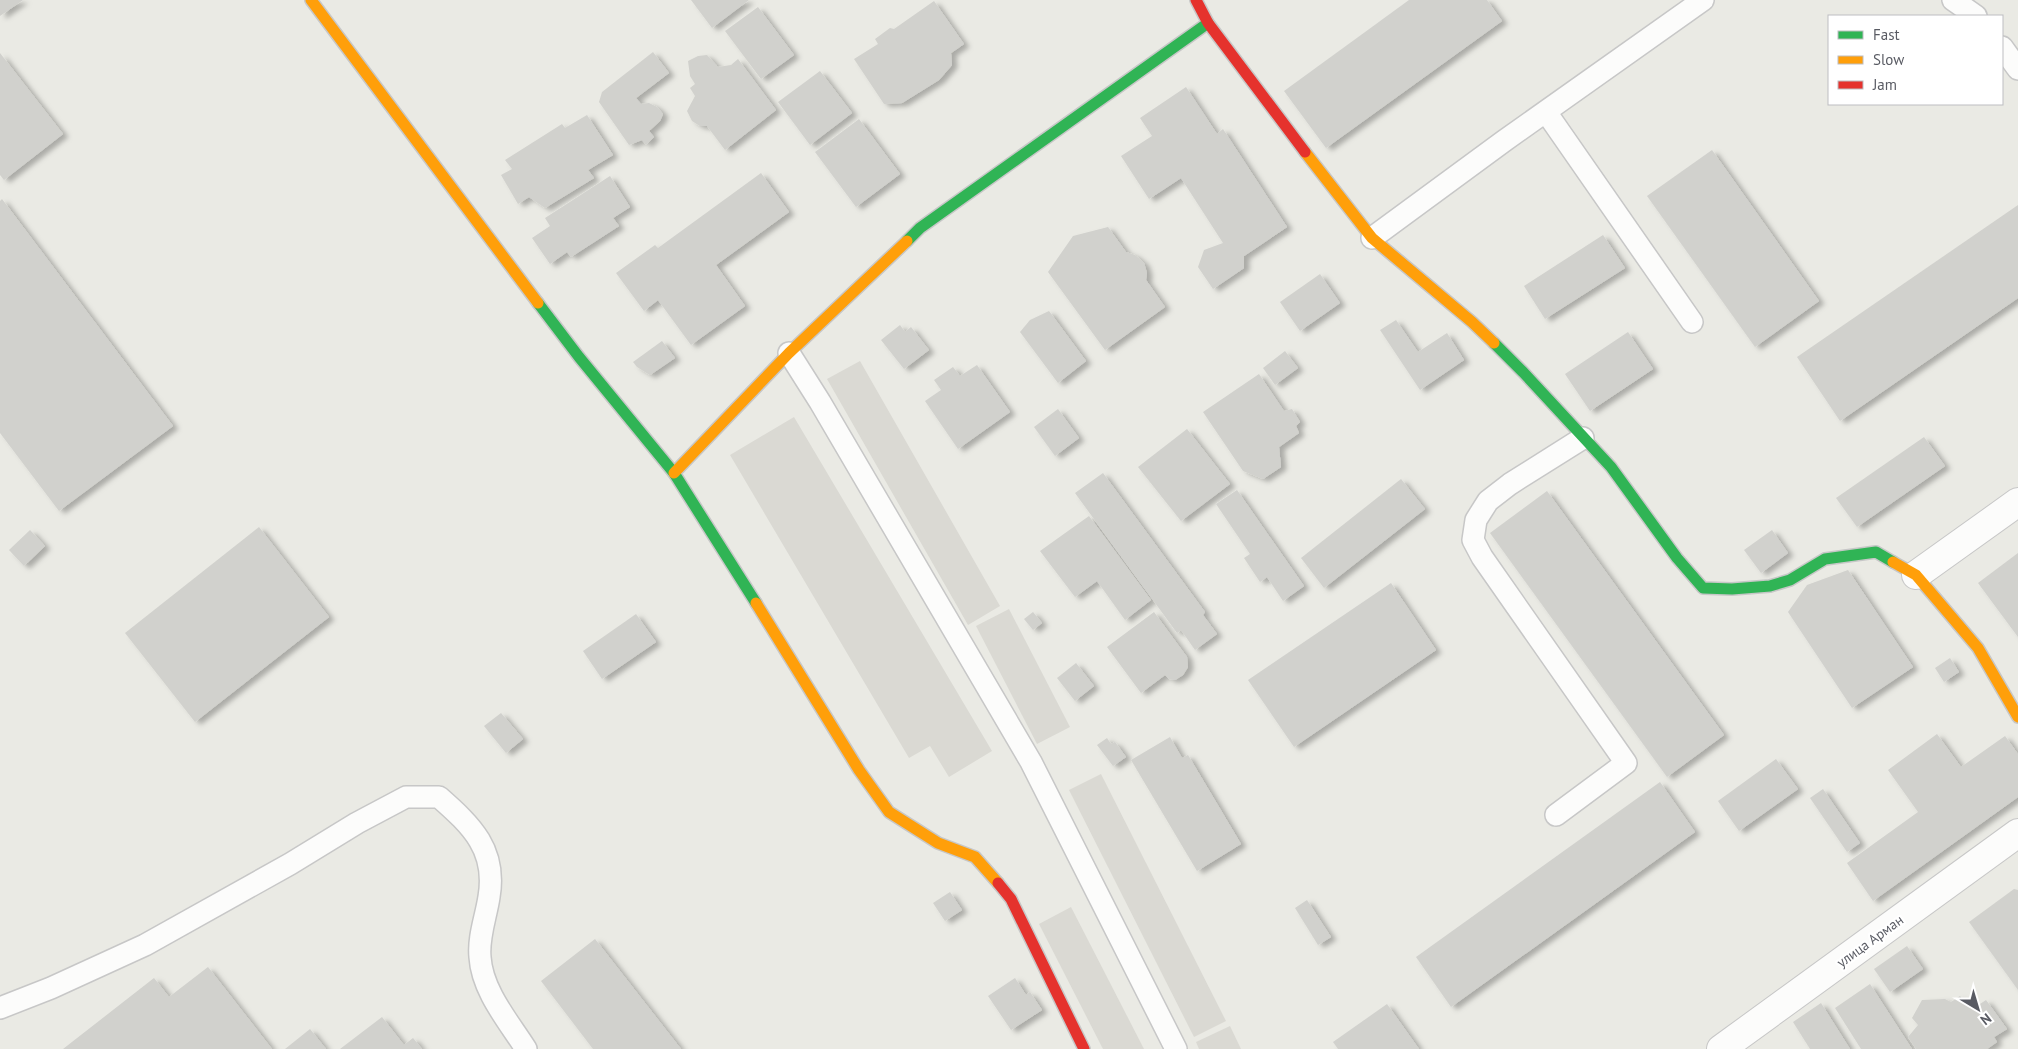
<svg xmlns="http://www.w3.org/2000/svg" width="2018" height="1049" viewBox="0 0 2018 1049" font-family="'PT Sans',sans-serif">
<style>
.industrial{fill:#dad9d3}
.building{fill:#d1d1cd;filter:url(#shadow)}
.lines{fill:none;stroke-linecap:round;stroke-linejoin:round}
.lane-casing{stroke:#c7c7c7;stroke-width:24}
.street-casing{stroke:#c7c7c7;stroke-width:30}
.fast-casing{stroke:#c7c7c7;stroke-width:14}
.slow-casing{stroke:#c7c7c7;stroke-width:14}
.jam-casing{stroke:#c7c7c7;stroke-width:14}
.lane{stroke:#fcfcfb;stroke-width:21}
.street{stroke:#fcfcfb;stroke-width:28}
.fast{stroke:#30b455;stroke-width:11}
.slow{stroke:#ff9f0a;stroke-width:11}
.jam{stroke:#e5322d;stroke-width:11}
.labels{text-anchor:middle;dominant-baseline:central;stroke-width:4.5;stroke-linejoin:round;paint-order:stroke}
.street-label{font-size:14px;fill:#595b63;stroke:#fff}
</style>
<defs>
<filter id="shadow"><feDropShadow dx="5.5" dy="3" stdDeviation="2.5" flood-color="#0004"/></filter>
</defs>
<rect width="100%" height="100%" fill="#eaeae4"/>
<g class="industrial">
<polygon points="860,361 1000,606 968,625 827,379"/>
<polygon points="794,417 992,751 949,777 930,746 909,758 730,455"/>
<polygon points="1009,609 1070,727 1037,744 976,626"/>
<polygon points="1101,774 1226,1021 1194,1037 1069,790"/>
<polygon points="1071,907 1144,1049 1103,1049 1039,924"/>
<polygon points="1230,1026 1241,1049 1199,1049 1196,1042"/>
</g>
<g class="building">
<polygon points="0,0 23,0 0,16"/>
<polygon points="691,0 749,0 712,28"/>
<polygon points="1409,0 1487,0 1502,21 1326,148 1284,91"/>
<polygon points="934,1 964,44 951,53 952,65 939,80 902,103 884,104 854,59 878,44 875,39 890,28 894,29"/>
<polygon points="758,7 794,55 761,79 725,31"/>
<polygon points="653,52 669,73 636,98 641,104 649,103 657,107 663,114 660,121 649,131 654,137 646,145 642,140 629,145 599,102 602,92"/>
<polygon points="0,53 63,134 4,180 0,175"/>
<polygon points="707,55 718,67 731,65 738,59 776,110 725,150 707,126 700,126 692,121 687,111 695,96 690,88 695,84 690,76 688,61 698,56"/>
<polygon points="820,71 852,113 810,145 778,102"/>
<polygon points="1186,87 1217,134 1223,129 1287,227 1244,256 1244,268 1213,289 1198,267 1204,250 1223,243 1181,178 1149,199 1121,156 1152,136 1140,118"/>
<polygon points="587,115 613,155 588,170 594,178 545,208 529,197 518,204 501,175 512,169 505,160 562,124 565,128"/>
<polygon points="859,119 900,174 856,207 815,152"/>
<polygon points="1712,150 1819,301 1755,347 1647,196"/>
<polygon points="761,173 789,212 716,265 745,306 691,345 658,300 644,311 616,273 655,245 658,248"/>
<polygon points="610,176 630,207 613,218 619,226 571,257 567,252 550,264 532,238 550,226 545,218"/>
<polygon points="2,199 173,426 59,511 0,433 0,201"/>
<polygon points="2018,205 2018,298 1840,421 1797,357"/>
<polygon points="1108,227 1126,252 1135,255 1144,263 1147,273 1146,280 1165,307 1105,350 1048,272 1073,236"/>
<polygon points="1603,235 1625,268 1545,319 1524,286"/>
<polygon points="1320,274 1340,303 1300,331 1280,302"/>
<polygon points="1049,311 1086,361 1058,383 1020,332 1030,320"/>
<polygon points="1396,320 1418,352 1447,333 1464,360 1420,390 1380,330"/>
<polygon points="900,325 905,332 911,327 929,350 904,369 881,340"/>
<polygon points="1628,332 1653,369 1590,411 1565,374"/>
<polygon points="662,341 675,358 650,375 637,367 633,362"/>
<polygon points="1285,351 1298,368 1275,385 1263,368"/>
<polygon points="977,365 1010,412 958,449 925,401 941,390 934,380 953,367 960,376"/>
<polygon points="1259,374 1284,411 1292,409 1300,422 1296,426 1299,433 1279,447 1281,467 1263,479 1243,471 1203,412"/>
<polygon points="1058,409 1079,438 1055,456 1034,427"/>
<polygon points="1187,429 1230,484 1181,521 1138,467"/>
<polygon points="1924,437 1945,466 1857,527 1836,498"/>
<polygon points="1103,473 1205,612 1203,615 1217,634 1195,650 1181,630 1177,633 1075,493"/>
<polygon points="1401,479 1425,509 1324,588 1301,558"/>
<polygon points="1237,490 1304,586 1283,601 1267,577 1260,582 1244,558 1250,554 1216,504"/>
<polygon points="1547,491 1724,735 1667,777 1490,533"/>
<polygon points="1089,516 1151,600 1125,620 1097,581 1075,597 1040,551"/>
<polygon points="259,527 329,617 195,722 125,633"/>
<polygon points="30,530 45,546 24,566 9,550"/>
<polygon points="1772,530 1788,553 1761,573 1744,550"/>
<polygon points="2018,553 2018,637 1978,583"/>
<polygon points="1848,570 1913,667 1852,708 1788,612 1807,585"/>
<polygon points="1391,583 1436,650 1294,747 1248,680"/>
<polygon points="1033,612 1042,623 1033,630 1024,619"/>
<polygon points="1154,612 1187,657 1188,667 1183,675 1175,680 1169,679 1165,675 1141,693 1107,647"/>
<polygon points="636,614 656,642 602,679 583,651"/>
<polygon points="1950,658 1959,672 1944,682 1935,668"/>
<polygon points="1076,663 1094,686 1075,701 1057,678"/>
<polygon points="501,713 523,739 506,753 484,726"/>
<polygon points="1937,734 1961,767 2005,736 2018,754 2018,797 1873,901 1847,863 1918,812 1888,770"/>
<polygon points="1170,737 1182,758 1188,755 1241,844 1197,871 1131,760"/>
<polygon points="1107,738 1111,744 1115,742 1126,757 1113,766 1097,745"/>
<polygon points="1776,759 1798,789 1739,831 1718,801"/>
<polygon points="1660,782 1695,832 1451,1007 1416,957"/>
<polygon points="1823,789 1860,843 1847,852 1810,798"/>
<polygon points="2014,889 2018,890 2018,990 1969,922"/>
<polygon points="950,892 962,910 945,921 933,903"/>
<polygon points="1307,900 1331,937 1318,945 1295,908"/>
<polygon points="595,939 681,1049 593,1049 541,981"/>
<polygon points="1907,946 1923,969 1890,992 1874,969"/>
<polygon points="208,967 272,1049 63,1049 154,978 169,997"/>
<polygon points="1015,978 1026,995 1030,992 1042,1010 1011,1030 988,996"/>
<polygon points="1870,984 1912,1049 1861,1049 1835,1008"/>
<polygon points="1960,996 1971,1010 1986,1000 2007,1029 1994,1037 1997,1042 1987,1049 1916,1049 1908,1037 1918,1025 1912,1018 1922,1000 1945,999 1951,1002"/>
<polygon points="1821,1003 1850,1049 1810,1049 1793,1022"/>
<polygon points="1387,1004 1419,1049 1338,1049 1333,1042"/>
<polygon points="382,1017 404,1045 413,1038 422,1049 340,1049"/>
<polygon points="310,1029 326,1049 285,1049"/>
</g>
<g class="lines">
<defs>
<g id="lane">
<polyline points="1953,0 1976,16"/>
<polyline points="2002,47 2018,69"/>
<polyline points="1546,112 1692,322"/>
<polyline points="1372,238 1504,141 1703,0"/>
<polyline points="789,353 820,402 1031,762 1176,1049"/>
<polyline points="1556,815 1626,763 1482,557 1473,540 1476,520 1488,501 1510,484 1583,438"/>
<path d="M0,1008L51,988L145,945L290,864L357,823L406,797H439C472,826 497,850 489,897C486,917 478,937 480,957C482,991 509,1022 526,1049"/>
</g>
<g id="street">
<polyline points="1916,575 2018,502"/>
<polyline points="1721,1049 2018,833"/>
</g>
<g id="fast">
<polyline points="907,241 920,228 1208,23"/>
<polyline points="538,303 579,357 674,473 756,603"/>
<polyline points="1494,343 1523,372 1611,467 1677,558 1703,588 1732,589 1770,586 1790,580 1825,559 1876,552 1893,562"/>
</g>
<g id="slow">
<polyline points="311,0 538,303"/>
<polyline points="1305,152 1372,238 1472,322 1494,343"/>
<polyline points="674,473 789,353 907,241"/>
<polyline points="1893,562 1916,575 1978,648 2018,717"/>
<polyline points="756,603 859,770 889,812 938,843 975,857 998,883"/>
</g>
<g id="jam">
<polyline points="1196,0 1208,23 1305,152"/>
<polyline points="998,883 1011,899 1084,1049"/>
</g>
</defs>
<use href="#lane" class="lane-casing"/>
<use href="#street" class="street-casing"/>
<use href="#fast" class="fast-casing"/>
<use href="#slow" class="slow-casing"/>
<use href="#jam" class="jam-casing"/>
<use href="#lane" class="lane"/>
<use href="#street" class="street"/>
<use href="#fast" class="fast"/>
<use href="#slow" class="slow"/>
<use href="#jam" class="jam"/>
</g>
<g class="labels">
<g class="street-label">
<text transform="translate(1870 941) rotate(-36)">улица Арман</text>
</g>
</g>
<rect x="1828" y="15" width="175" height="90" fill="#ffffff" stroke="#bdbdc1"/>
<rect x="1838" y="31" width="25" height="8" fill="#30b455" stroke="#bdbdc1"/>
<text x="1873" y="40" font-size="15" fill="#595b63">Fast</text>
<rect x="1838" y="56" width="25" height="8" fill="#ff9f0a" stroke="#bdbdc1"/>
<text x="1873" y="65" font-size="15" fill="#595b63">Slow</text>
<rect x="1838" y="81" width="25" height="8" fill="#e5322d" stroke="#bdbdc1"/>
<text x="1873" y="90" font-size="15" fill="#595b63">Jam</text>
<g transform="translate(1978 1009) rotate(142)" stroke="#ffffff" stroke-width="4" paint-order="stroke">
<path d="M0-4L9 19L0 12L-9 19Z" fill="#595b63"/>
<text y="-8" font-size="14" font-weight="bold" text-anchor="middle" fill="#595b63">N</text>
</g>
</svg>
